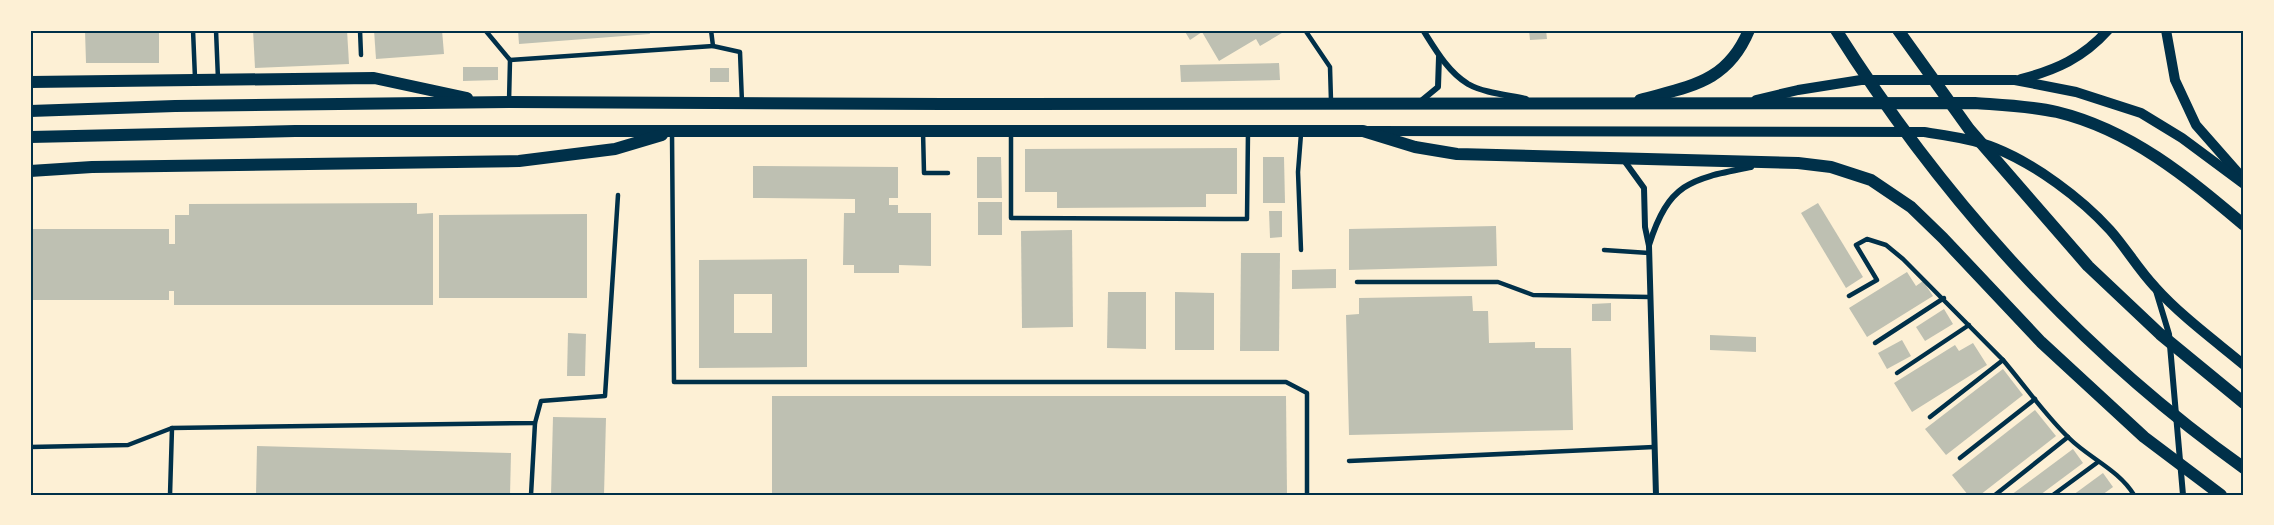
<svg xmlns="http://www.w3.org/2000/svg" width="2274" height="525" viewBox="0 0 2274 525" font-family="'PT Sans Narrow',sans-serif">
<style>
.building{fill:#bec0b2;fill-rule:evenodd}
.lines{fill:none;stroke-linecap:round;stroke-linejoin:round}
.service{stroke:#003049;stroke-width:4.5}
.minor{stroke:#003049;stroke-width:6}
.tertiary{stroke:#003049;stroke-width:10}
.secondary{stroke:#003049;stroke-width:12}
.neatline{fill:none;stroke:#003049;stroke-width:2}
</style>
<rect width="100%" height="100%" fill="#fdf0d5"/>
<g class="building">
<polygon points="85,30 159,30 159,63 86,63"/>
<polygon points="253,30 347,30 349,64 255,68"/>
<polygon points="374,30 442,30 444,54 376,59"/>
<polygon points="518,30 649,30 650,34 519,44"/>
<polygon points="1184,30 1287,30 1260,46 1256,39 1219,61 1202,32 1190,40"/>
<polygon points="1529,30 1546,30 1547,39 1530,40"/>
<polygon points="1279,63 1280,80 1181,82 1180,65"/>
<polygon points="463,67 498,67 498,80 463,81"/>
<rect x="710" y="68" width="19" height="14"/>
<polygon points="1237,148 1237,194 1206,194 1206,207 1057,208 1057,192 1025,192 1025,149"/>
<polygon points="977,157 1001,157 1002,198 977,198"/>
<polygon points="1263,157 1284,157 1285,203 1263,203"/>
<polygon points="753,166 898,167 898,198 889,198 889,205 898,205 898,213 931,213 931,266 899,265 899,273 854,273 854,265 843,265 844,213 855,213 855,199 753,198"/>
<rect x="978" y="202" width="24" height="33"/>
<polygon points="417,203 417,214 433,213 433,305 174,305 174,291 169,291 169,300 30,300 30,229 169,229 169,244 175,244 175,215 189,215 189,204"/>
<polygon points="1818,203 1863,277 1846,288 1801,213"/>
<polygon points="1269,211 1282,211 1282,237 1270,238"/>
<polygon points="587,214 587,298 439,298 439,215"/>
<polygon points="1496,226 1497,266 1349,270 1349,229"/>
<polygon points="1072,230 1073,327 1022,328 1021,231"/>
<polygon points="1241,253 1280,253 1279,351 1240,351"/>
<path d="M807,259V367L699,368V260ZM734,294H772V333H734Z"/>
<polygon points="1336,269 1336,288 1292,289 1292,270"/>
<polygon points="1907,272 1916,286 1923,281 1933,296 1867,337 1849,308"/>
<polygon points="1108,292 1146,292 1146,349 1107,348"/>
<polygon points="1175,292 1214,293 1214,350 1175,350"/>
<polygon points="1472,296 1473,311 1488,311 1489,343 1535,342 1535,348 1571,348 1573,430 1349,435 1346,315 1359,314 1359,298"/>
<polygon points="1611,303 1611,321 1592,321 1592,304"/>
<polygon points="1944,309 1953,324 1925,341 1916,327"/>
<polygon points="568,333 586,334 585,376 567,376"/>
<polygon points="1710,335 1756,337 1756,352 1710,350"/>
<polygon points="1902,340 1911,356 1887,369 1878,353"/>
<polygon points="1973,343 1987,365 1912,412 1894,383 1955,345 1959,351"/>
<polygon points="2003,369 2023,395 1946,455 1925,429"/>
<polygon points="772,396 1286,396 1287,495 772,495"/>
<polygon points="2035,410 2056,436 1980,495 1968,495 1952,475"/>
<polygon points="553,417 606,418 604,495 551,495"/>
<polygon points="257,446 511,453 510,495 256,495"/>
<polygon points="2073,449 2083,463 2040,495 2011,495"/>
<polygon points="2103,473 2113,487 2102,495 2073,495"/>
</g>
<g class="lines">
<g class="service">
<polyline points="193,30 195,78"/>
<polyline points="216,30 218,79"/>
<polyline points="360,30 361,55"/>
<polyline points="485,30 510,60 509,102"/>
<polyline points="1305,30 1330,67 1331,101"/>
<polyline points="713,46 740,52 742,103"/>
<polyline points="510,60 713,46 711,30"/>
<polyline points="923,131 924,173 948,173"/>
<polyline points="1011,131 1011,218 1225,219 1247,219 1248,131"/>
<polyline points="672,133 674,382 1286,382 1307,393 1307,495"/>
<polyline points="1301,250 1298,172 1301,134"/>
<polyline points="1604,250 1649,253"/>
<polyline points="1357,282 1498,282 1533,295 1650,297"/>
<polyline points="1849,296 1877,280 1856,245 1867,239 1886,245 1903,259 2003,360 1930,417"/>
<polyline points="1875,343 1944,298"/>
<path d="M2003,360C2025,386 2045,415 2069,438C2089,458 2119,470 2134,495"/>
<polyline points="1897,373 1969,325"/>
<polyline points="30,447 128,445 172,428 535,423 541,401 605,396 618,195"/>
<polyline points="1960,458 2035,399"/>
<polyline points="1349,461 1654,447"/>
<polyline points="170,495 172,428"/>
<polyline points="531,495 535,423"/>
<polyline points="1995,495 2068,437"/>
<polyline points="2053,495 2098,462"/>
</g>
<g class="minor">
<path d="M1423,30C1435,49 1448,72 1468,84C1484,93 1508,95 1526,99"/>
<polyline points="1421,101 1438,87 1439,57"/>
<polyline points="1623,159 1644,188 1645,227 1649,246 1656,495"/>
<path d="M1649,245C1669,182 1691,179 1751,167"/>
<polyline points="2156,291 2169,334 2183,495"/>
</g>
<g class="tertiary">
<polyline points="2166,30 2175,80 2196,125 2240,175"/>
<path d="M2021,79C2056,70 2083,58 2108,30"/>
<polyline points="1756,100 1798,90 1861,80 2015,80 2076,92 2141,113 2182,138 2244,184"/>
<path d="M1369,131L1924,132C1948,136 1973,139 1995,148C2035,164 2081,198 2110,230C2126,248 2138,269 2155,287C2181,316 2214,340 2244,365"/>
</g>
<g class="secondary">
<path d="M1836,30C1943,200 2080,351 2244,468"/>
<polyline points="1898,30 1969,129 2088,266 2160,334 2244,403"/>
<polyline points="30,82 374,78 467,98"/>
<path d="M1640,100C1690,86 1727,83 1749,30"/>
<path d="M30,111L175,106L509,102L944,104L1975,103C2002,105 2031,106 2057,112C2131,130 2187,177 2244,225"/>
<polyline points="30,137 295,131 1363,131 1415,147 1457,154 1798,163 1831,167 1871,180 1911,207 1943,238 2041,342 2144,437 2221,495"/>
<polyline points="30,171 92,167 519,161 615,149 662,135"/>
</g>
</g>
<rect width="2274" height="525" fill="none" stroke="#fdf0d5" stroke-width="63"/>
<rect x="32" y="32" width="2210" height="462" class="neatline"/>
</svg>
